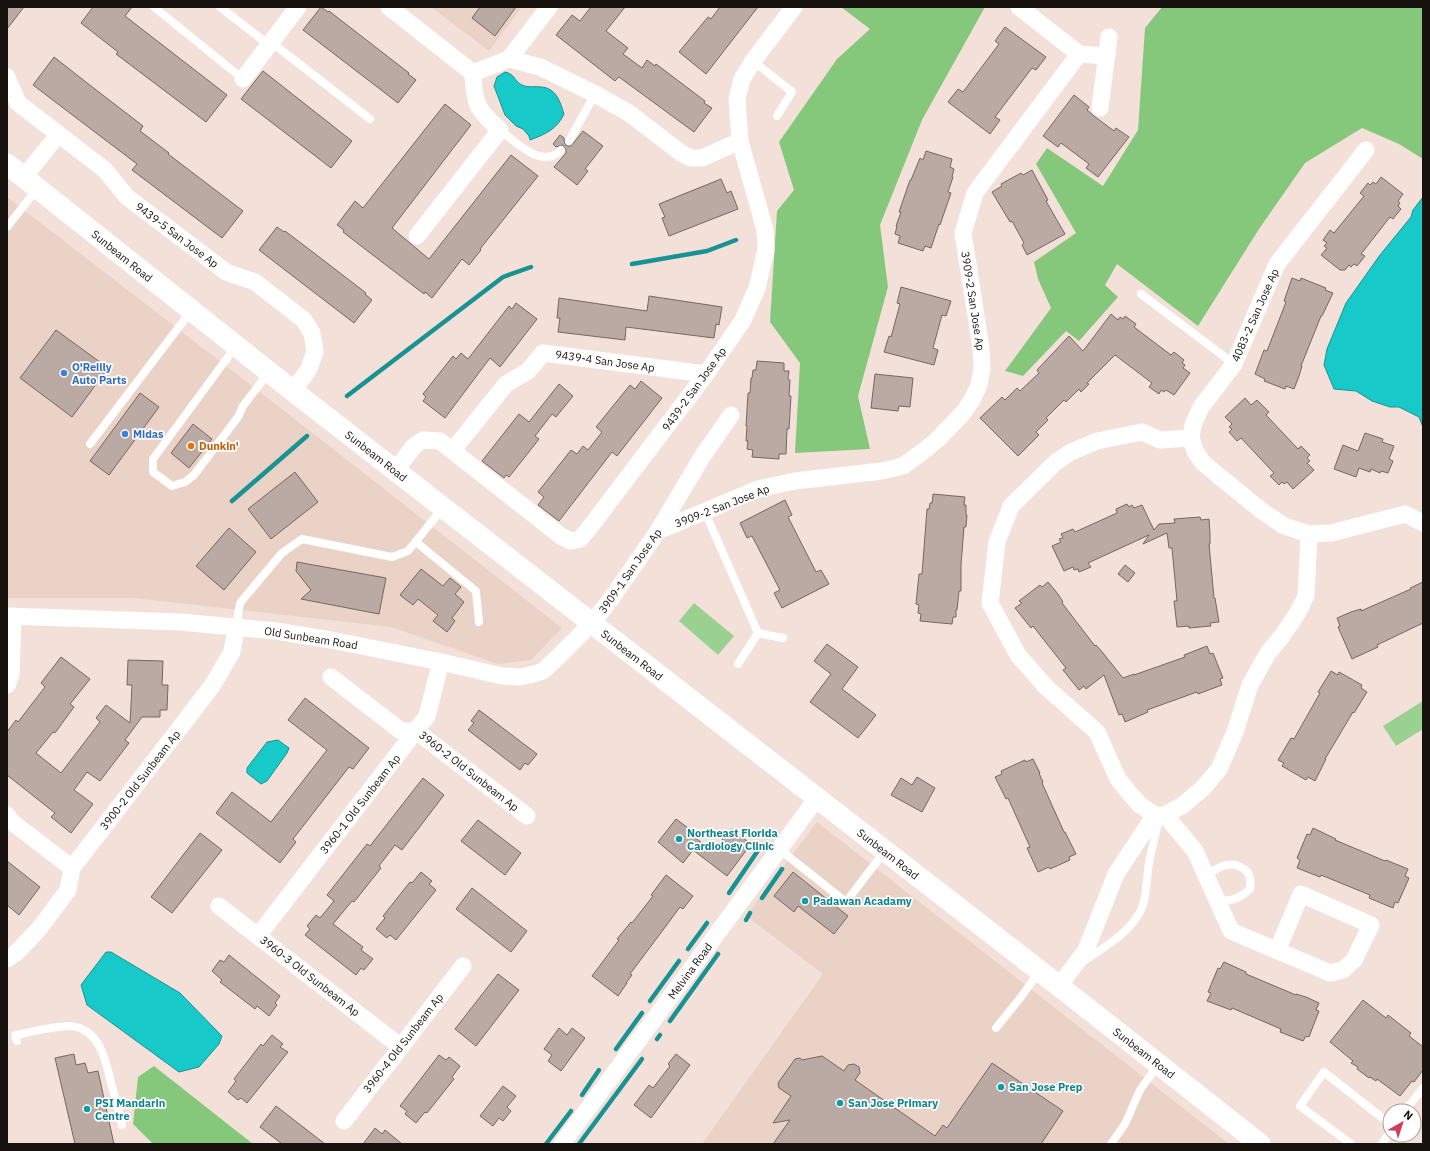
<svg xmlns="http://www.w3.org/2000/svg" width="1430" height="1151" viewBox="0 0 1430 1151" font-family="'IBM Plex Sans',sans-serif">
<style>
.built{fill:#ebd2c6}
.green{fill:#9ad190}
.forest{fill:#86c87b}
.water{fill:#18c9ca;stroke:#189292}
.lines{fill:none;stroke-linecap:round;stroke-linejoin:round}
.stream{stroke:#189292;stroke-width:4.5}
.building{fill:#bba9a3;stroke:#776761}
.service{stroke:#fff;stroke-width:8}
.minor{stroke:#fff;stroke-width:17}
.tertiary{stroke:#fff;stroke-width:21}
.shop-dot{fill:#3f7fe0;stroke:#fff;stroke-width:1.5}
.food-dot{fill:#e8710a;stroke:#fff;stroke-width:1.5}
.culture-dot{fill:#0f9aa8;stroke:#fff;stroke-width:1.5}
.labels{text-anchor:middle;dominant-baseline:central;stroke-width:3.5;stroke-linejoin:round;paint-order:stroke}
.street-label{font-size:11px;fill:#18120f;stroke:#fff}
.shop-label{font-size:11px;font-weight:bold;fill:#366cbe;stroke:#fff;text-anchor:start}
.food-label{font-size:11px;font-weight:bold;fill:#c56008;stroke:#fff;text-anchor:start}
.culture-label{font-size:11px;font-weight:bold;fill:#0d838f;stroke:#fff;text-anchor:start}
</style>
<rect width="100%" height="100%" fill="#f3e1d9"/>
<g class="built">
<polygon points="431,7 522,7 489,51"/>
<polygon points="7,197 278,406 562,628 531,660 498,664 391,627 133,598 7,598"/>
<polygon points="817,822 1128,1065 1229,1144 702,1144 823,974 746,916"/>
</g>
<g class="green">
<polygon points="694,603 734,636 718,655 679,621"/>
<polygon points="1423,701 1423,729 1396,746 1383,726"/>
</g>
<g class="forest">
<polygon points="841,7 985,7 922,120 880,225 888,287 858,396 870,449 795,453 800,363 770,322 777,211 794,190 779,142 837,59 870,29"/>
<polygon points="1162,7 1423,7 1423,159 1399,144 1362,128 1305,163 1259,229 1198,326 1117,264 1105,285 1118,297 1079,341 1066,331 1023,376 1005,371 1051,308 1038,279 1034,262 1076,233 1036,164 1047,148 1103,186 1138,130 1145,28"/>
<polygon points="154,1066 253,1144 153,1144 133,1124 138,1077"/>
</g>
<g class="water">
<path d="M505,72C515,74 514,81 522,85C528,88 535,86 541,87C556,88 560,101 564,114C557,129 546,134 530,140L529,136L523,129L516,126L505,115L494,86L497,77Z"/>
<polygon points="1423,197 1423,427 1419,417 1399,407 1390,407 1372,401 1356,391 1334,389 1324,365 1327,349 1346,303 1380,255 1411,217 1413,210"/>
<polygon points="278,740 289,748 287,753 267,781 261,784 247,773 247,768 267,742"/>
<polygon points="106,952 111,952 180,993 222,1036 219,1044 199,1067 179,1072 87,1005 81,985"/>
</g>
<g class="lines">
<g class="stream">
<polyline points="632,264 707,251 736,240"/>
<polyline points="347,396 503,277 531,267"/>
<polyline points="232,501 307,436"/>
<polyline points="729,893 759,849"/>
<polyline points="762,898 782,869"/>
<polyline points="746,920 750,913"/>
<polyline points="688,949 707,923"/>
<polyline points="650,1001 679,961"/>
<polyline points="670,1021 718,954"/>
<polyline points="657,1039 660,1035"/>
<polyline points="616,1049 642,1013"/>
<polyline points="582,1095 599,1070"/>
<polyline points="546,1144 571,1111"/>
<polyline points="579,1144 642,1059"/>
</g>
</g>
<g class="building">
<polygon points="7,7 24,7 7,29"/>
<polygon points="93,7 132,7 125,16 227,95 206,122 116,54 118,52 81,23"/>
<polygon points="321,7 328,12 329,11 409,73 408,74 416,80 398,103 303,30"/>
<polygon points="480,7 516,7 495,36 472,18"/>
<polygon points="591,7 625,7 606,31 628,48 623,54 642,68 647,60 655,66 656,64 705,101 704,103 712,108 694,132 619,77 615,81 556,35 572,15 580,21"/>
<polygon points="720,7 758,7 706,74 679,52 708,17 711,19"/>
<polygon points="1005,27 1046,57 1036,70 1032,68 995,117 1000,120 990,134 948,102 958,89 963,92 999,44 995,41"/>
<polygon points="54,57 91,86 143,126 140,131 169,153 168,154 243,211 222,238 132,170 137,164 33,85"/>
<polygon points="263,71 352,141 331,168 241,99"/>
<polygon points="1074,95 1089,107 1087,110 1094,116 1114,131 1116,128 1129,137 1098,177 1086,168 1089,164 1061,143 1058,147 1043,136"/>
<polygon points="445,104 471,125 392,228 429,259 511,155 538,176 480,249 481,250 469,265 462,259 432,298 425,292 424,294 361,246 343,232 344,230 337,225 355,201 363,208"/>
<polygon points="583,131 603,146 585,169 588,171 577,185 554,167 566,153 566,150 563,145 556,147 553,144 560,135 564,138 565,144 567,146 571,146"/>
<polygon points="926,151 952,159 950,167 954,169 952,177 953,177 948,192 951,193 940,225 939,224 931,248 925,246 923,251 898,243 900,236 895,234 897,226 896,226 901,212 899,212 910,180 911,180 920,158 923,160"/>
<polygon points="1032,170 1048,200 1046,201 1065,234 1027,255 1022,245 1024,243 1012,221 1010,222 992,192 1002,186 1001,184 1021,173 1023,175"/>
<polygon points="1381,177 1403,194 1398,201 1400,203 1398,206 1401,209 1393,219 1390,217 1361,254 1365,256 1357,266 1354,264 1351,267 1349,265 1345,270 1340,270 1321,255 1327,248 1324,246 1327,243 1323,240 1330,230 1334,233 1364,196 1360,193 1368,183 1370,185 1373,182 1376,184"/>
<polygon points="721,179 727,193 731,191 738,209 669,236 662,218 665,217 659,204"/>
<polygon points="277,227 284,232 285,231 314,253 366,293 365,294 372,300 354,323 259,250"/>
<polygon points="1292,278 1300,281 1301,278 1326,288 1325,290 1333,293 1322,316 1321,316 1301,366 1302,366 1299,376 1294,389 1286,386 1285,389 1264,381 1265,379 1255,374 1264,350 1267,351 1286,302 1284,301"/>
<polygon points="901,287 951,301 946,316 942,315 933,348 938,350 934,365 884,352 889,336 891,337 900,304 897,303"/>
<polygon points="649,296 722,307 719,325 716,324 714,338 626,327 625,340 558,332 560,318 557,318 559,298 647,311"/>
<polygon points="516,303 537,319 500,367 490,358 445,418 423,401 426,397 423,394 453,356 456,359 461,353 468,359 509,306 512,309"/>
<polygon points="1111,314 1118,320 1120,317 1123,319 1125,316 1136,324 1134,327 1171,355 1174,352 1184,360 1182,363 1185,365 1183,368 1190,373 1174,395 1166,390 1164,392 1161,390 1159,394 1149,387 1152,383 1115,355 1087,383 1089,384 1081,392 1079,389 1066,402 1064,400 1046,418 1048,420 1036,432 1039,435 1018,456 980,418 1002,397 1005,400 1017,388 1020,391 1039,373 1037,370 1069,336 1083,351"/>
<polygon points="56,330 108,368 72,417 20,378"/>
<polygon points="757,361 784,363 784,371 789,371 788,379 790,380 789,396 791,396 789,429 787,429 786,454 779,454 779,459 752,457 753,450 747,449 748,441 746,441 747,426 746,426 748,393 750,393 751,378 752,378 753,370 756,370"/>
<polygon points="875,374 913,378 910,407 899,406 898,411 871,408"/>
<polygon points="641,381 662,398 617,456 612,452 559,521 538,505 544,497 538,492 571,450 577,454 583,446 588,450 602,432 596,427 630,385 635,389"/>
<polygon points="559,384 573,396 556,417 552,414 535,436 539,439 521,462 509,477 506,475 504,478 482,461 519,414 529,422"/>
<polygon points="140,393 159,407 109,475 90,461"/>
<polygon points="1245,398 1251,405 1257,400 1269,412 1266,415 1298,449 1301,446 1310,455 1307,458 1310,461 1307,463 1314,470 1293,489 1287,482 1284,484 1282,482 1279,485 1270,476 1274,473 1241,438 1237,441 1229,432 1232,429 1229,427 1232,424 1225,417"/>
<polygon points="193,424 212,439 189,468 171,453"/>
<polygon points="1365,433 1383,439 1382,442 1394,446 1389,459 1393,461 1388,473 1381,471 1380,473 1371,469 1370,472 1359,468 1356,477 1334,469 1343,445 1358,451"/>
<polygon points="295,472 318,502 271,539 248,509"/>
<polygon points="933,494 965,497 964,505 966,505 966,514 967,515 966,527 964,527 961,565 961,591 959,591 957,610 956,610 956,617 953,617 952,624 920,621 921,614 918,613 919,605 916,604 919,574 922,574 927,509 929,509 930,503 932,503"/>
<polygon points="785,500 792,515 788,517 816,572 821,570 829,584 782,608 774,593 780,590 752,536 747,538 740,523"/>
<polygon points="1127,504 1129,507 1132,505 1134,508 1142,505 1154,530 1159,524 1175,523 1174,519 1200,517 1201,520 1209,519 1210,534 1210,544 1209,544 1214,598 1215,598 1219,622 1210,623 1211,626 1189,628 1189,626 1177,627 1174,601 1177,601 1172,548 1169,548 1167,533 1143,544 1149,535 1088,563 1091,567 1079,572 1078,569 1074,570 1073,567 1064,571 1052,546 1061,542 1059,539 1063,538 1061,534 1073,529 1075,532 1117,513 1116,509"/>
<polygon points="229,528 256,552 224,590 196,566"/>
<polygon points="297,562 386,578 379,614 301,599 311,590 296,571"/>
<polygon points="1125,565 1135,573 1128,582 1118,574"/>
<polygon points="421,569 443,586 450,578 461,587 455,594 464,602 452,618 455,621 447,632 433,621 438,615 418,599 413,605 400,595"/>
<polygon points="1048,582 1058,594 1063,602 1062,603 1095,646 1096,645 1103,653 1123,678 1134,674 1134,675 1185,657 1184,655 1207,646 1210,654 1213,653 1223,678 1220,679 1222,685 1198,694 1197,692 1147,710 1148,712 1125,722 1122,714 1119,715 1104,675 1086,689 1084,686 1079,690 1063,670 1066,668 1033,626 1031,628 1015,608 1022,603 1019,601 1040,585 1042,587"/>
<polygon points="1423,582 1423,623 1377,645 1378,647 1352,659 1338,627 1340,626 1337,618 1351,612 1361,609 1361,611 1411,589 1410,588"/>
<polygon points="827,644 858,667 842,689 876,715 858,738 810,702 831,674 814,661"/>
<polygon points="61,657 90,679 70,704 74,707 55,733 53,732 36,753 61,773 100,722 96,718 106,705 130,723 132,685 127,685 128,660 163,661 162,685 168,685 167,710 160,710 160,717 142,717 125,740 129,743 100,781 87,772 74,790 93,804 71,833 51,817 55,813 7,775 7,732 16,720 18,722 45,687 41,683"/>
<polygon points="1331,671 1338,675 1339,672 1362,685 1361,688 1367,692 1354,713 1353,712 1325,759 1326,759 1315,781 1308,777 1306,780 1282,766 1284,763 1278,760 1291,738 1294,739 1320,693 1318,692"/>
<polygon points="305,698 369,748 353,769 349,767 293,839 296,842 280,863 216,813 232,792 271,822 327,750 288,720"/>
<polygon points="479,710 537,754 528,765 525,763 520,770 468,730 474,723 471,721"/>
<polygon points="1033,759 1040,773 1039,773 1043,782 1042,783 1064,832 1065,832 1076,854 1069,857 1070,860 1050,869 1049,867 1038,872 1027,848 1030,847 1008,798 1006,799 995,777 1002,774 1001,771 1025,760 1026,762"/>
<polygon points="917,777 935,788 922,812 891,795 901,778 912,785"/>
<polygon points="423,778 444,795 402,850 395,845 379,866 381,868 354,902 352,901 333,924 363,947 361,950 373,959 364,970 361,968 356,975 305,935 310,929 307,926 316,915 320,918 334,901 327,895 367,844 370,846"/>
<polygon points="676,819 696,834 694,837 713,851 731,829 751,844 727,876 693,850 683,863 658,842"/>
<polygon points="478,820 521,853 505,875 461,841"/>
<polygon points="1313,828 1336,839 1335,840 1385,861 1386,860 1408,869 1405,876 1409,878 1398,903 1395,902 1393,908 1369,898 1370,895 1321,875 1320,877 1297,868 1300,860 1297,858 1307,834 1310,835"/>
<polygon points="200,833 222,850 172,913 151,897"/>
<polygon points="7,861 40,887 19,915 7,905"/>
<polygon points="421,872 432,881 429,884 436,890 396,940 390,935 387,938 376,929 385,918 383,916 410,882 412,883"/>
<polygon points="793,872 848,916 834,934 798,906 794,912 774,896"/>
<polygon points="666,875 693,896 683,909 680,907 663,930 630,974 632,975 626,983 627,983 618,996 592,976 619,940 617,939 631,922 632,923 653,896 651,895"/>
<polygon points="472,888 527,931 511,952 456,909"/>
<polygon points="229,955 280,996 275,1003 277,1005 269,1016 257,1006 255,1009 220,982 222,980 212,971 220,960 224,962"/>
<polygon points="1224,962 1246,972 1246,974 1296,995 1296,994 1306,997 1319,1003 1316,1010 1319,1011 1309,1037 1306,1036 1303,1041 1280,1032 1281,1029 1232,1008 1231,1010 1207,1001 1211,993 1208,992 1218,968 1220,969"/>
<polygon points="498,974 519,990 476,1046 455,1029"/>
<polygon points="1363,1000 1386,1018 1388,1015 1411,1033 1409,1036 1423,1047 1423,1070 1414,1082 1412,1081 1400,1096 1377,1079 1376,1081 1370,1077 1369,1078 1357,1069 1358,1067 1351,1063 1353,1061 1330,1042"/>
<polygon points="559,1028 567,1035 572,1028 585,1038 561,1071 548,1061 552,1055 544,1049"/>
<polygon points="272,1035 283,1044 280,1047 288,1052 247,1103 241,1098 238,1100 228,1092 236,1081 234,1079 261,1044 263,1046"/>
<polygon points="74,1054 76,1065 85,1063 88,1073 98,1071 114,1144 75,1144 55,1058"/>
<polygon points="676,1054 690,1065 651,1118 634,1105 649,1085 653,1088 670,1066 668,1064"/>
<polygon points="439,1055 446,1060 449,1057 460,1066 452,1077 454,1079 427,1113 425,1112 416,1123 405,1114 407,1111 400,1106"/>
<polygon points="822,1056 844,1071 848,1065 854,1064 859,1067 860,1073 855,1080 935,1136 943,1125 947,1128 992,1063 1063,1111 1041,1144 773,1144 790,1120 773,1123 791,1096 779,1088 778,1083 795,1059 800,1058 802,1060"/>
<polygon points="503,1086 516,1096 507,1107 511,1111 503,1121 499,1118 493,1126 480,1116"/>
<polygon points="276,1106 325,1144 282,1144 260,1127"/>
<polygon points="375,1128 382,1134 385,1130 402,1144 363,1144"/>
</g>
<g class="lines">
<g class="service">
<polyline points="154,7 243,79"/>
<polyline points="220,7 269,45"/>
<polyline points="271,42 370,119"/>
<polyline points="753,61 792,92 777,116"/>
<path d="M500,130C516,142 542,170 561,150"/>
<polyline points="569,141 595,94"/>
<polyline points="7,227 37,189"/>
<polyline points="1141,294 1234,364"/>
<polyline points="236,346 153,459 153,472 172,486 185,482 194,475 238,417 243,406 269,372"/>
<polyline points="90,444 191,311"/>
<polyline points="705,512 758,633 738,664"/>
<polyline points="416,542 476,591 479,622"/>
<polyline points="236,628 240,603 282,553 302,539 392,557 408,551 443,508"/>
<polyline points="758,633 783,638"/>
<polyline points="779,849 846,902 885,851"/>
<path d="M1206,875C1218,868 1230,859 1244,869C1251,873 1251,881 1250,889C1239,899 1232,901 1217,901"/>
<path d="M1084,961C1104,947 1130,933 1141,910C1148,894 1146,875 1150,858C1153,844 1156,831 1160,817"/>
<polyline points="996,1028 1021,997 1039,972"/>
<path d="M17,1041L15,1035C31,1032 54,1026 70,1026C99,1028 106,1060 111,1083C115,1097 119,1111 122,1125"/>
<polyline points="1405,1111 1423,1088"/>
<polyline points="1111,1144 1125,1124 1140,1090 1158,1065"/>
<polyline points="1351,1144 1300,1106 1324,1072 1390,1124"/>
<polyline points="1382,1144 1390,1132"/>
</g>
<g class="minor">
<polyline points="389,7 473,73 509,59 540,67 595,94 629,113 681,153 691,158 702,158 740,141"/>
<polyline points="1019,7 1079,54 1107,56"/>
<polyline points="509,59 549,7"/>
<polyline points="7,77 18,103 105,170 127,197 226,272 255,282 304,320 312,333 315,351 309,369 293,391"/>
<polyline points="243,79 298,7"/>
<polyline points="1100,108 1109,37"/>
<polyline points="1366,150 1277,264 1234,364 1201,407 1193,425 1191,438 1195,451 1203,463 1262,511 1284,526 1309,534 1331,533 1405,514 1423,523"/>
<polyline points="24,177 58,135"/>
<path d="M417,236L500,130C477,110 474,104 473,73"/>
<polyline points="1191,438 1160,440 1142,432 1097,441 1071,452 1056,462 1011,506 997,542 990,603 1018,655 1046,687 1097,732 1118,779 1130,794 1140,805 1155,815 1165,815 1183,805 1203,788 1219,769 1235,732 1250,685 1268,653 1282,636 1297,614 1306,596 1309,534"/>
<polyline points="453,450 506,384 528,371 543,353 706,374"/>
<polyline points="395,471 414,446 423,440 440,441 561,536 570,541 580,539 587,531 706,374 743,320 757,288 766,250 765,230 740,141 737,99 742,79 753,61 794,7"/>
<polyline points="658,531 758,489 795,481 882,471 903,466 921,453 937,440 963,413 972,400 979,385 982,369 981,348 963,233 975,193 1079,54"/>
<polyline points="7,616 181,622 276,631 331,640 441,662 502,676 520,677 534,674 543,671 555,660 591,624 611,599 658,531 702,457 731,415"/>
<polyline points="331,677 401,731 416,731 527,816"/>
<polyline points="7,685 11,675 13,616"/>
<polyline points="7,815 12,822 72,868"/>
<polyline points="1165,815 1195,851 1231,931 1330,973 1343,970 1354,960 1371,925 1301,894 1277,951"/>
<polyline points="219,906 401,1047"/>
<polyline points="258,936 427,716 441,662"/>
<polyline points="7,959 16,953 39,929 68,890 72,868 212,686 232,652 236,628"/>
<polyline points="1059,986 1086,950 1116,874 1155,815"/>
<polyline points="344,1121 463,966"/>
<polyline points="562,1144 817,798"/>
</g>
<polyline class="tertiary" points="7,164 293,391 1059,986 1260,1144"/>
</g>
<g class="shop-dot">
<circle cx="64" cy="373" r="4"/>
<circle cx="125" cy="434" r="4"/>
</g>
<circle class="food-dot" cx="191" cy="446" r="4"/>
<g class="culture-dot">
<circle cx="679" cy="839" r="4"/>
<circle cx="805" cy="901" r="4"/>
<circle cx="1001" cy="1087" r="4"/>
<circle cx="840" cy="1103" r="4"/>
<circle cx="87" cy="1109" r="4"/>
</g>
<g class="labels">
<g class="street-label">
<text transform="translate(177 235) rotate(37)">9439-5 San Jose Ap</text>
<text transform="translate(122 256) rotate(39)">Sunbeam Road</text>
<text transform="translate(973 301) rotate(81)">3909-2 San Jose Ap</text>
<text transform="translate(1255 315) rotate(-66)">4083-2 San Jose Ap</text>
<text transform="translate(605 361) rotate(8)">9439-4 San Jose Ap</text>
<text transform="translate(694 389) rotate(-54)">9439-2 San Jose Ap</text>
<text transform="translate(376 456) rotate(38)">Sunbeam Road</text>
<text transform="translate(722 506) rotate(-21)">3909-2 San Jose Ap</text>
<text transform="translate(630 571) rotate(-55)">3909-1 San Jose Ap</text>
<text transform="translate(311 638) rotate(9)">Old Sunbeam Road</text>
<text transform="translate(632 655) rotate(38)">Sunbeam Road</text>
<text transform="translate(469 771) rotate(38)">3960-2 Old Sunbeam Ap</text>
<text transform="translate(140 780) rotate(-52)">3900-2 Old Sunbeam Ap</text>
<text transform="translate(360 804) rotate(-52)">3960-1 Old Sunbeam Ap</text>
<text transform="translate(888 854) rotate(38)">Sunbeam Road</text>
<text transform="translate(690 971) rotate(-54)">Melvina Road</text>
<text transform="translate(310 976) rotate(38)">3960-3 Old Sunbeam Ap</text>
<text transform="translate(403 1043) rotate(-52)">3960-4 Old Sunbeam Ap</text>
<text transform="translate(1144 1053) rotate(38)">Sunbeam Road</text>
</g>
<g class="shop-label">
<text x="72" y="367">O'Reilly<tspan x="72" dy="13">Auto Parts</tspan></text>
<text x="133" y="434">Midas</text>
</g>
<g class="food-label">
<text x="199" y="446">Dunkin'</text>
</g>
<g class="culture-label">
<text x="687" y="833">Northeast Florida<tspan x="687" dy="13">Cardiology Clinic</tspan></text>
<text x="813" y="901">Padawan Acadamy</text>
<text x="1009" y="1087">San Jose Prep</text>
<text x="95" y="1103">PSI Mandarin<tspan x="95" dy="13">Centre</tspan></text>
<text x="848" y="1103">San Jose Primary</text>
</g>
</g>
<rect width="1430" height="1151" fill="none" stroke="#18120f" stroke-width="16"/>
<g transform="translate(1402 1123) rotate(39)"><circle r="19" fill="#ffffff" stroke="#a3a09f"/>
<path d="M0-3L7 15L0 10L-7 15Z" fill="#d03f59"/>
<text y="-6" font-size="11" font-weight="bold" text-anchor="middle" fill="#18120f">N</text>
</g>
</svg>
